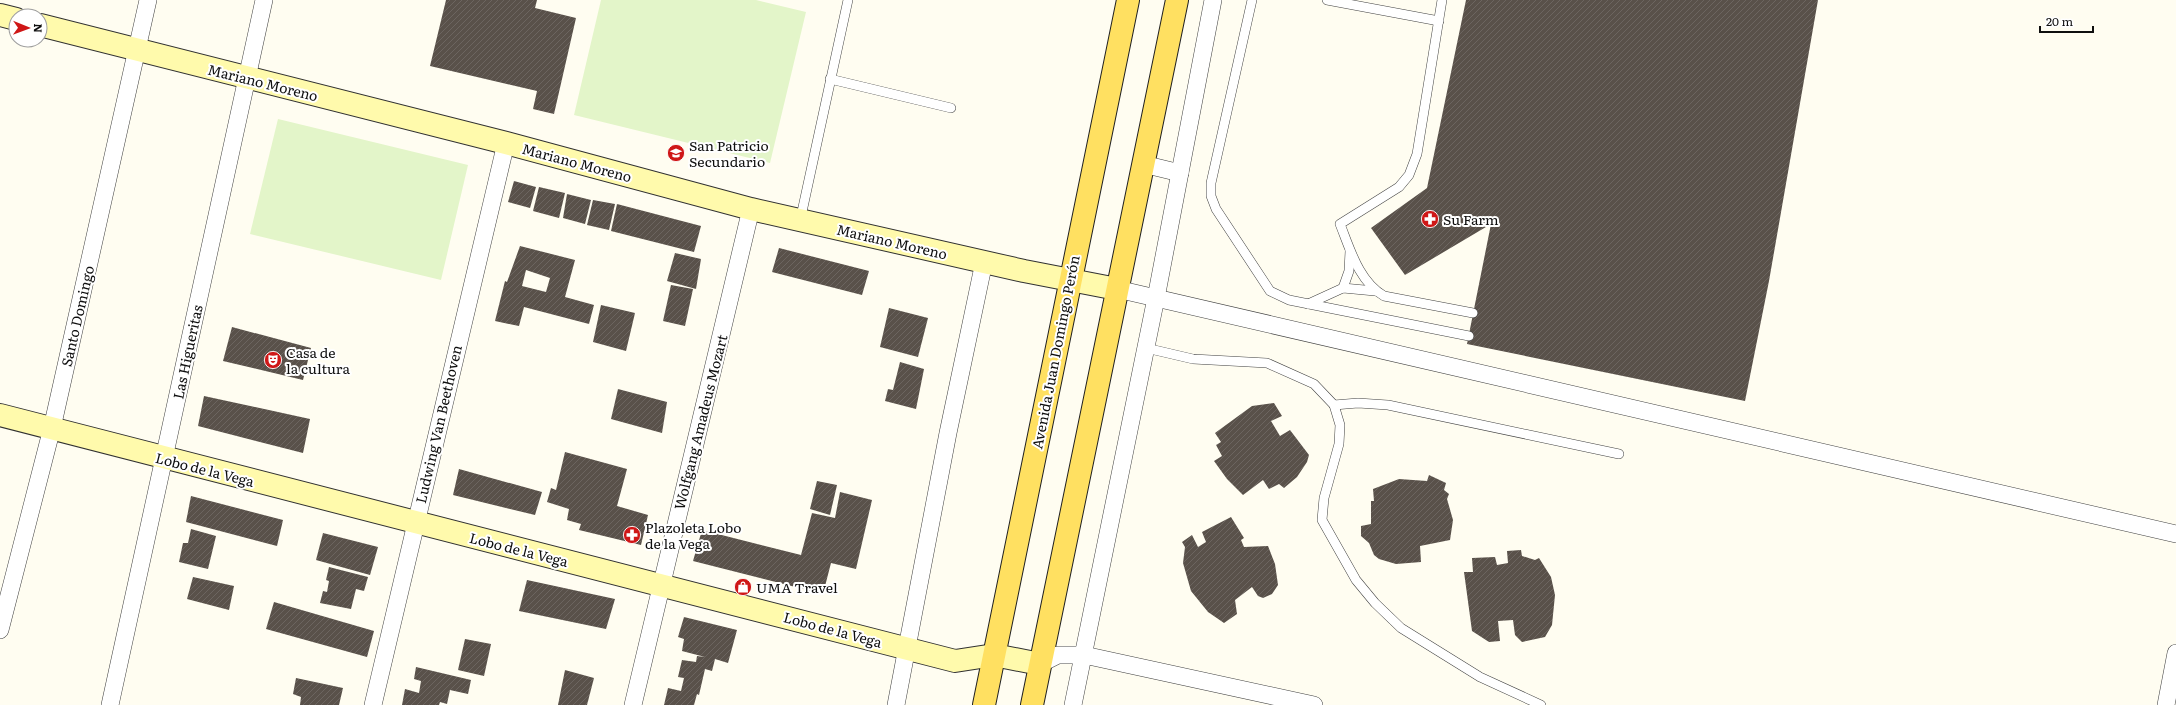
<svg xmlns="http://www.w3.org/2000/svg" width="2176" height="705" viewBox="0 0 2176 705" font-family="Literata,serif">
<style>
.pitch{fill:#e3f5c9}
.building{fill:url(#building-hatch);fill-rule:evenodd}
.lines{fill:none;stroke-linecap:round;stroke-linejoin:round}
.lane-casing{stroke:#424242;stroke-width:10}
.street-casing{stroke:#424242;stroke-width:18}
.secondary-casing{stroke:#313131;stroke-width:24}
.primary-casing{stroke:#202020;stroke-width:24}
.lane{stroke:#fff;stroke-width:9}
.street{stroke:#fff;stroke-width:17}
.secondary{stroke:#fffaac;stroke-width:22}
.primary{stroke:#ffe061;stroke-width:22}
.labels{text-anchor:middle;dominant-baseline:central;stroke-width:4;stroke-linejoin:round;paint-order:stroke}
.street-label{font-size:14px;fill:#0f0f0f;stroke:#fff}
.poi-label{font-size:14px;fill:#0f0f0f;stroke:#fff;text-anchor:start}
</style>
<defs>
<pattern id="building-hatch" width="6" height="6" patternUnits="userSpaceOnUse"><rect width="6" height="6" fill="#59514a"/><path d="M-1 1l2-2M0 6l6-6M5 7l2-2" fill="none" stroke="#6c6560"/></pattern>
</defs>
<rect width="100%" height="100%" fill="#fffdf1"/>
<g class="pitch">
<polygon points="601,0 756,0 806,12 770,163 574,115"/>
<polygon points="278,119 468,165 441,280 250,234"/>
</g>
<g class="building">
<polygon points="446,0 537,0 535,8 576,18 554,114 533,109 537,91 430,66"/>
<polygon points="1466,0 1818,0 1769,281 1745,401 1467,344 1491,224 1405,275 1371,228 1427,188"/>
<polygon points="514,181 536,187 530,208 508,202"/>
<polygon points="539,187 565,193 559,218 533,211"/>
<polygon points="567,194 591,200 585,224 563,218"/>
<polygon points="593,200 615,204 609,230 587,225"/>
<polygon points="617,204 701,226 694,252 611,231"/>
<path d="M520,246L575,260L565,297L594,305L589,324L524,307L519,326L495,321L505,281L507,282ZM526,270L550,278L546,292L522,286Z"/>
<polygon points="779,248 869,271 862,295 772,272"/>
<polygon points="675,253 701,259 696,289 667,281"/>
<polygon points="671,285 693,289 685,326 663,321"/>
<polygon points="601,305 635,313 626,351 593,342"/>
<polygon points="889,308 928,318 918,357 880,347"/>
<polygon points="232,327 311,348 303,380 223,361"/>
<polygon points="900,362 924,369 916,409 885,401 888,389 893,390"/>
<polygon points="618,389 667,402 662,433 611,419"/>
<polygon points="204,396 310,419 303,453 198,426"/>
<polygon points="1274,403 1282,416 1271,421 1280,436 1290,430 1309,455 1307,462 1297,477 1284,488 1279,484 1269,489 1263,480 1243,495 1227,479 1214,461 1222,456 1216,445 1221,442 1215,433 1252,406"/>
<polygon points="565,452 627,469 617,506 648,515 641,545 579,530 581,524 567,520 569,509 547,502 551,488 556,490"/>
<polygon points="459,469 542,492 535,515 453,495"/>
<polygon points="1429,475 1446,483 1444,490 1449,494 1447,499 1453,520 1450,540 1420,546 1421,562 1396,564 1379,559 1374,555 1369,543 1361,536 1361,526 1371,524 1371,501 1374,501 1373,489 1399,479 1427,481"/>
<polygon points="817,481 837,485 830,515 810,509"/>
<polygon points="840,492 872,500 856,569 831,563 823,594 693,561 702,530 801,555 812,513 835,518"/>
<polygon points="191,496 283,520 277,546 186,522"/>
<polygon points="1231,517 1244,538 1241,540 1244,547 1268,546 1275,564 1278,585 1272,594 1263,598 1258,596 1252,587 1235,600 1237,614 1224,623 1208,612 1191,591 1183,563 1185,547 1182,542 1192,535 1198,547 1206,542 1202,532"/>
<polygon points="191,529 216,536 208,569 179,562 183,543 188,543"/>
<polygon points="323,533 378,547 370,575 316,560"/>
<polygon points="1521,550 1522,556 1535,560 1539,558 1551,577 1555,595 1552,625 1545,637 1522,642 1515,635 1513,620 1498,621 1500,641 1489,642 1472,631 1464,572 1473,572 1472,558 1495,557 1497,565 1508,563 1507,551"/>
<polygon points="329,567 368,577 364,591 356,589 351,609 320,603 323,591 327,592 329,581 326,580"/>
<polygon points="193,577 234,586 229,610 187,599"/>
<polygon points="527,580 615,599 606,629 519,611"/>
<polygon points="274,602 374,631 367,657 266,629"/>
<polygon points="684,617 737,630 728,663 715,659 712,671 705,669 699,695 697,694 694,705 664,705 668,688 681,691 684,678 678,677 682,660 696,662 697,656 705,657 682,651 684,639 678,637"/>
<polygon points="465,639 491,644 484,676 458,670"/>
<polygon points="416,667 471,680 468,694 450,690 447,704 440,702 439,705 402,705 405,689 419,693 421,681 414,679"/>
<polygon points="565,670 594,678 587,705 558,705"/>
<polygon points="296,678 343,688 339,705 300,705 301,697 293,694"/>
</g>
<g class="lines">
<defs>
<g id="lane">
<polyline points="1252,0 1211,183 1211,196 1216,209 1270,291 1289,300 1469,336"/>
<polyline points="1327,0 1439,21"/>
<path d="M1442,0L1417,154L1409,175L1399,187L1340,224C1350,249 1359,282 1384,296L1473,313"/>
<polyline points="830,79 951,108"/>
<polyline points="800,221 848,0"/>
<polyline points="1343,288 1349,271 1350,251"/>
<polyline points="1308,304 1343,288 1375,291"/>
<polyline points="1146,348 1193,359 1267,363 1314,384 1334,405 1340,425 1339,444 1324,498 1322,520 1356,580 1375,603 1401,628 1480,677 1541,705"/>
<polyline points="1334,405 1358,403 1388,405 1619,454"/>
</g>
<g id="street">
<polyline points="1143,164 1180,173"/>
<polyline points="1117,289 2176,534"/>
<polyline points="0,630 52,428 148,0"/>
<polyline points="1040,664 1058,655 1084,655 1314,705"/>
<polyline points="110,705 264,0"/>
<polyline points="373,705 506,143"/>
<polyline points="633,705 751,209"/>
<polyline points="896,705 948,433 984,262"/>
<polyline points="1073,705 1156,298 1213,0"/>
<polyline points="2166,705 2176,653"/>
</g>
<g id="secondary">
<polyline points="0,15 16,19"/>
<polyline points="40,25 506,143 751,209 1024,271 1117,289"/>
<polyline points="0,415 955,661 994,655 1040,664"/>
</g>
<g id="primary">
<polyline points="984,705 1128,0"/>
<polyline points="1032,705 1177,0"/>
</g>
</defs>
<use href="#lane" class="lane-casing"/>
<use href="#street" class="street-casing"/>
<use href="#secondary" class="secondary-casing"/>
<use href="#primary" class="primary-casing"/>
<use href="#lane" class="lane"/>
<use href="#street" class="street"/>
<use href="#secondary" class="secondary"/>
<use href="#primary" class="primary"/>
</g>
<defs>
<symbol id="school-disc" viewBox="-11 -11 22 22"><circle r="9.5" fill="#cf1717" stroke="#fff"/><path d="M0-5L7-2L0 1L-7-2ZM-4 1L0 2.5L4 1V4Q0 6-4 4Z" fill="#fff"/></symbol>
<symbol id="pharmacy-disc" viewBox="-11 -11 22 22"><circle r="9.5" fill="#cf1717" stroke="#fff"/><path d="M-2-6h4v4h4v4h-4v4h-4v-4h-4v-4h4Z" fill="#fff"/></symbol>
<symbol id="theatre-disc" viewBox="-11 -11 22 22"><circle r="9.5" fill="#cf1717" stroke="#fff"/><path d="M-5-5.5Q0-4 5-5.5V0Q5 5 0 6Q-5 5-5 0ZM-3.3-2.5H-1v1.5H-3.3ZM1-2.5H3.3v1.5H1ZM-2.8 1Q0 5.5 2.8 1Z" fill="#fff"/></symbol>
<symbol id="shop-disc" viewBox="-11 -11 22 22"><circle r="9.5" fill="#cf1717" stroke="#fff"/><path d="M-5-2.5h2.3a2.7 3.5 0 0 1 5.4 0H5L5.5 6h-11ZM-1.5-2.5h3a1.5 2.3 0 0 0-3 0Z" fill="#fff"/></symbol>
</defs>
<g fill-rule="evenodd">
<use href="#school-disc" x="666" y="143" width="20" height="20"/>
<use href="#pharmacy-disc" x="1420" y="209" width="20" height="20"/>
<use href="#theatre-disc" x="263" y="350" width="20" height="20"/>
<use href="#pharmacy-disc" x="622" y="525" width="20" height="20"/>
<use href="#shop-disc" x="733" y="577" width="20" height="20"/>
</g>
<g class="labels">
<g class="street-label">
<text transform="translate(263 82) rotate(14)">Mariano Moreno</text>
<text transform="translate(577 162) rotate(15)">Mariano Moreno</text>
<text transform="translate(892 241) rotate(13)">Mariano Moreno</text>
<text transform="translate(77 316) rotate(-77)">Santo Domingo</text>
<text transform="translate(187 352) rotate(-78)">Las Higueritas</text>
<text transform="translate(1055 352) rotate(-79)">Avenida Juan Domingo Perón</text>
<text transform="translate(700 422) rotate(-76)">Wolfgang Amadeus Mozart</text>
<text transform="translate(438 424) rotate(-77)">Ludwing Van Beethoven</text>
<text transform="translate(205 469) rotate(14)">Lobo de la Vega</text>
<text transform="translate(519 549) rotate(14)">Lobo de la Vega</text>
<text transform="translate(833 629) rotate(15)">Lobo de la Vega</text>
</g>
<g class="poi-label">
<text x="689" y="145">San Patricio<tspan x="689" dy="16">Secundario</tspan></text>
<text x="1443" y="219">Su Farm</text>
<text x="286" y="352">Casa de<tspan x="286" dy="16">la cultura</tspan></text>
<text x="645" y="527">Plazoleta Lobo<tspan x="645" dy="16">de la Vega</tspan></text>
<text x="756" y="587">UMA Travel</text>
</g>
</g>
<g transform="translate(28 28) rotate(91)"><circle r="19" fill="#ffffff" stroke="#9f9f9f"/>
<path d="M0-3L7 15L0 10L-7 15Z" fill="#cf1717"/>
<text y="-6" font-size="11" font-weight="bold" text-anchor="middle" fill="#0f0f0f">N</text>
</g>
<path d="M2040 26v6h53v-6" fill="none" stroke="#0f0f0f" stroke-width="2"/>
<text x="2046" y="26" font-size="12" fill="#0f0f0f" stroke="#ffffff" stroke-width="3" paint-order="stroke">20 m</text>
</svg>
